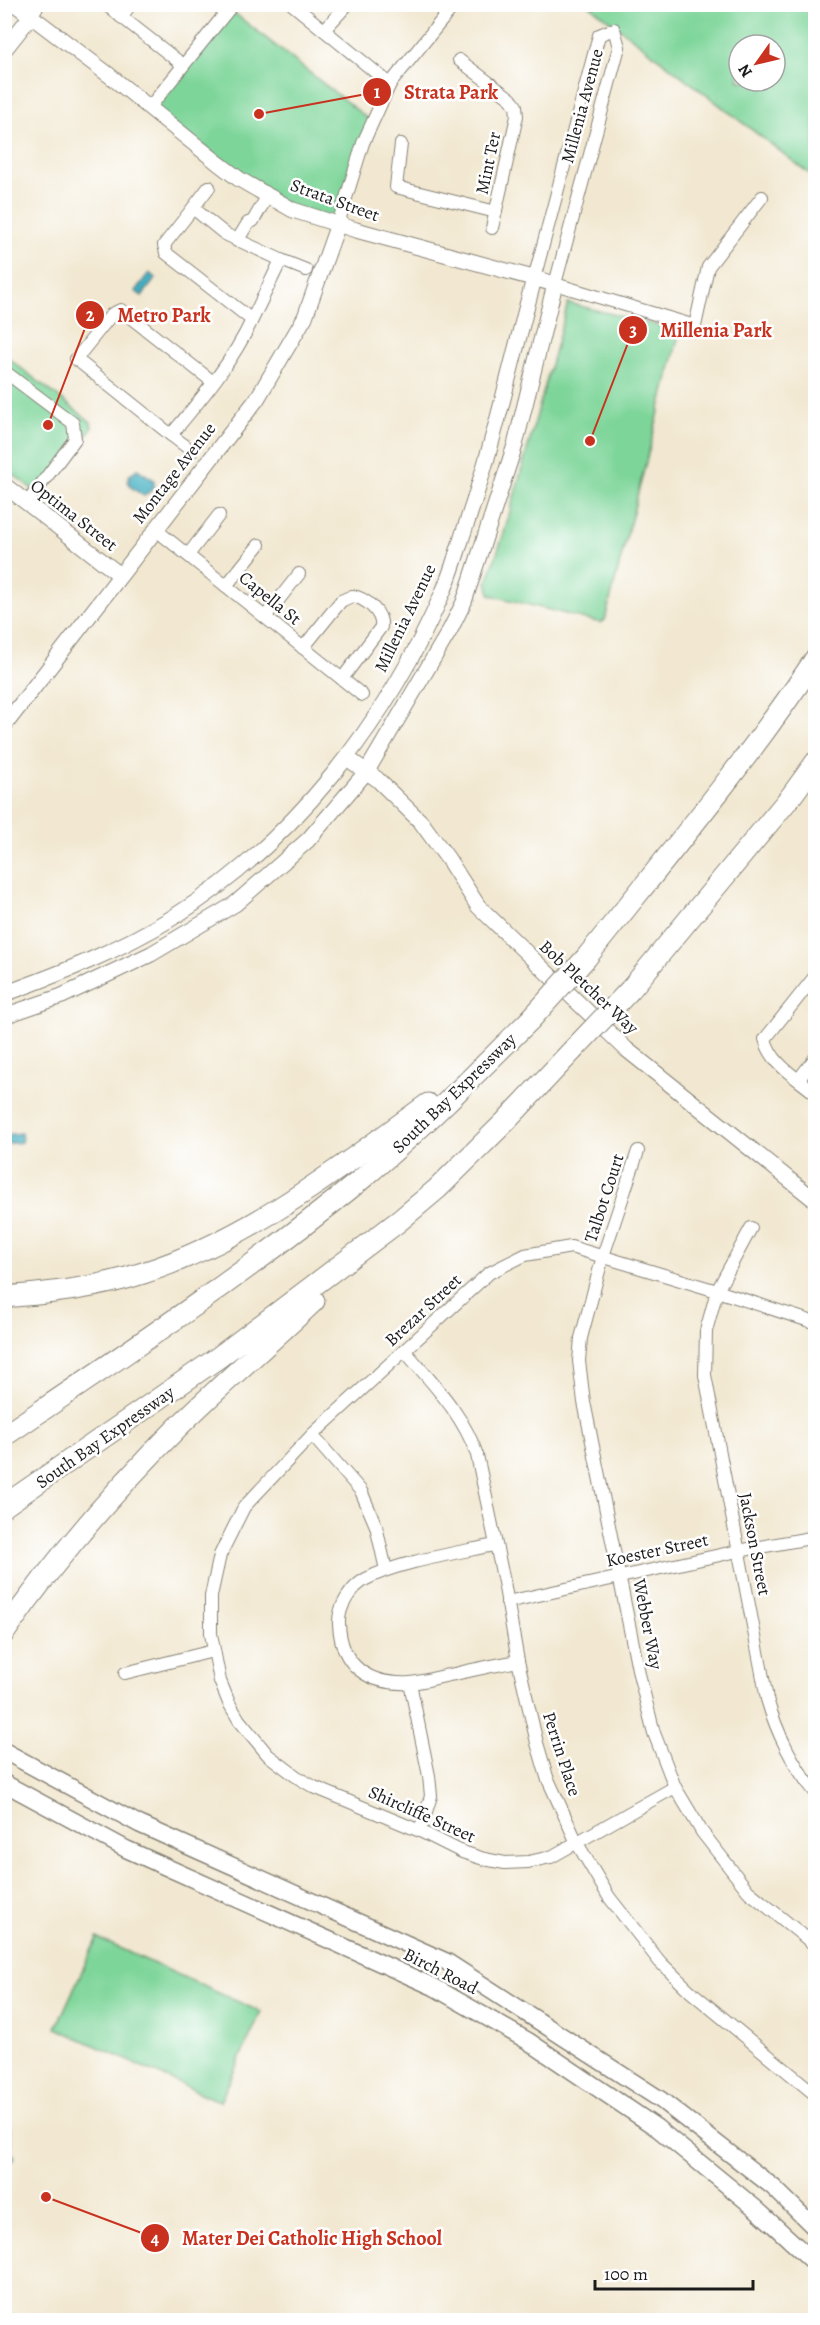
<svg xmlns="http://www.w3.org/2000/svg" width="820" height="2325" viewBox="0 0 820 2325" font-family="Alegreya,serif">
<style>
.green{fill:#7ed59a;stroke:#4d785b;stroke-width:1.5;fill-rule:evenodd}
.water{fill:#43afc1;stroke:#30666e;stroke-width:1.5}
.lines{fill:none;stroke-linecap:round;stroke-linejoin:round}
.minor-casing{stroke:#878276;stroke-width:14}
.tertiary-casing{stroke:#878276;stroke-width:17}
.secondary-casing{stroke:#878276;stroke-width:19}
.motorway-casing{stroke:#878276;stroke-width:23}
.minor{stroke:#fff;stroke-width:12}
.tertiary{stroke:#fff;stroke-width:15}
.secondary{stroke:#fff;stroke-width:16}
.motorway{stroke:#fff;stroke-width:21}
.motorway-bridge-casing{stroke:#878276;stroke-width:23;stroke-linecap:butt}
.motorway-bridge{stroke:#fff;stroke-width:21}
.labels{text-anchor:middle;dominant-baseline:central;stroke-width:5;stroke-linejoin:round;paint-order:stroke}
.street-label{font-size:18px;fill:#1c1c1c;stroke:#fff}
.leader{fill:none;stroke:#c8321e;stroke-width:2}
.callout-dot{fill:#c8321e;stroke:#fff;stroke-width:2}
.mark-label{font-size:18px;text-anchor:middle;font-weight:bold;fill:#fff}
.callout-label{font-size:20px;text-anchor:middle;font-weight:bold;fill:#c8321e;stroke:#fff;stroke-width:5;stroke-linejoin:round;paint-order:stroke}
</style>
<rect width="100%" height="100%" fill="#fff"/>
<filter id="ink" filterUnits="userSpaceOnUse"><feTurbulence type="fractalNoise" baseFrequency=".0167" numOctaves="2"/><feDisplacementMap in="SourceGraphic" scale="12" xChannelSelector="R" yChannelSelector="G"/><feConvolveMatrix kernelMatrix="1 2 1 2 8 2 1 2 1" color-interpolation-filters="sRGB"/></filter>
<filter id="wash" filterUnits="userSpaceOnUse"><feTurbulence type="fractalNoise" baseFrequency=".008" numOctaves="4" result="noise"/><feDisplacementMap in="SourceGraphic" scale="24" xChannelSelector="R" yChannelSelector="G"/><feGaussianBlur stdDeviation="1.35" result="paint"/><feColorMatrix in="noise" values="0 0 0 0 0 0 0 0 0 0 0 0 0 0 0 0 0 1.4 0 .05"/><feComposite in="paint" operator="in"/></filter>
<g filter="url(#wash)">
<rect width="100%" height="100%" fill="#f2e8d1"/>
<g class="green">
<path d="M589,5H815V178ZM739,45H775V81H739Z"/>
<polygon points="229,9 372,122 338,224 293,210 149,108"/>
<polygon points="568,303 680,331 605,620 601,623 490,595 487,582 504,533"/>
<polygon points="4,355 91,422 92,428 41,496 5,468"/>
<polygon points="97,1938 261,2012 220,2102 56,2028"/>
</g>
<g class="water">
<polygon points="149,273 156,278 142,296 135,291"/>
<polygon points="137,469 154,480 154,488 144,496 132,488 128,482 129,476"/>
<polygon points="21,1133 22,1142 5,1144 5,1135"/>
<polygon points="5,2124 9,2124 12,2155 14,2155 14,2160 5,2160"/>
</g>
</g>
<g filter="url(#ink)">
<g class="lines">
<defs>
<g id="minor">
<polyline points="105,4 183,65"/>
<polyline points="292,4 390,84"/>
<polyline points="31,16 39,4"/>
<polyline points="121,17 131,4"/>
<polyline points="324,30 348,4"/>
<polyline points="459,60 511,99 516,106 517,116 492,228"/>
<polyline points="149,108 233,4"/>
<polyline points="401,144 396,187 496,212"/>
<polyline points="193,208 209,187"/>
<polyline points="338,224 363,143 390,84 455,4"/>
<polyline points="237,241 248,223 253,221 268,195"/>
<polyline points="281,260 306,270"/>
<polyline points="534,279 599,35 614,29 619,47 555,284 695,326 708,267 762,197"/>
<polyline points="4,371 73,423 75,439 27,503"/>
<path d="M213,382L121,310L112,314L76,359L171,435C201,399 232,363 252,320L166,253L164,245L193,208L225,234L281,260L252,320"/>
<polyline points="171,435 192,451"/>
<polyline points="155,529 362,695"/>
<polyline points="188,555 219,515"/>
<polyline points="226,586 259,545"/>
<polyline points="265,617 299,574"/>
<path d="M303,648L341,601L352,596C366,598 383,613 381,627L342,679"/>
<path d="M816,975L765,1039C772,1065 796,1077 816,1094"/>
<polyline points="799,1079 816,1057"/>
<polyline points="638,1151 603,1256 581,1338 579,1361 584,1402 639,1674 654,1733 675,1787 702,1832 748,1891 816,1946"/>
<path d="M751,1228L717,1291L706,1331L705,1375L767,1699C776,1731 794,1768 816,1793"/>
<path d="M405,1351C433,1384 463,1414 477,1455L504,1582L518,1661L537,1743L547,1777L577,1843L609,1897L660,1962L690,1991L816,2095"/>
<polyline points="312,1435 361,1491 376,1526 386,1570"/>
<path d="M494,1545C457,1553 398,1562 366,1579C351,1587 338,1607 339,1624C341,1667 369,1685 410,1683C424,1682 440,1676 455,1674C476,1669 497,1665 518,1661"/>
<polyline points="507,1602 738,1551 816,1537"/>
<polyline points="125,1673 213,1651"/>
<polyline points="410,1683 429,1776 431,1796 420,1831"/>
<polyline points="675,1787 551,1857 528,1862 505,1863 484,1859 462,1852 420,1831 314,1787 297,1777 268,1755 239,1720 229,1703 220,1681 211,1634 211,1596 220,1555 244,1507 312,1435 489,1273 525,1255 571,1247 717,1291 816,1323"/>
</g>
<g id="tertiary">
<polyline points="4,50 31,16"/>
<polyline points="4,485 120,575"/>
<polyline points="4,726 257,399 305,317 338,224"/>
<polyline points="347,758 377,779 421,822 448,859 478,906 626,1049 816,1201"/>
<path d="M4,994C62,973 120,950 172,918C293,843 387,722 443,592C451,574 457,553 463,534C492,451 511,364 534,279"/>
<polyline points="4,1016 62,996 151,954 235,904 308,840 367,771 450,630 464,602 515,445 555,284 356,230 293,210 239,179 218,163 109,75 15,4"/>
</g>
<g id="secondary">
<polyline points="4,1751 139,1824 447,1962 661,2100 773,2187 816,2229"/>
<polyline points="4,1783 126,1849 434,1987 528,2041 657,2128 755,2208 816,2264"/>
</g>
<g id="motorway">
<path d="M586,958C665,859 746,763 816,658"/>
<polyline points="630,990 792,795 816,762"/>
<path d="M4,1297C52,1293 98,1288 143,1273C250,1239 338,1169 428,1104"/>
<path d="M4,1436C125,1354 246,1274 358,1182C419,1132 474,1075 530,1020"/>
<polyline points="4,1506 219,1357 399,1221 437,1189 505,1122 572,1051"/>
<path d="M4,1633C55,1559 114,1491 177,1428C221,1384 269,1344 314,1301"/>
</g>
</defs>
<use href="#minor" class="minor-casing"/>
<use href="#tertiary" class="tertiary-casing"/>
<use href="#secondary" class="secondary-casing"/>
<use href="#motorway" class="motorway-casing"/>
<use href="#minor" class="minor"/>
<use href="#tertiary" class="tertiary"/>
<use href="#secondary" class="secondary"/>
<use href="#motorway" class="motorway"/>
<defs>
<g id="motorway-bridge">
<polyline points="530,1020 586,958"/>
<polyline points="572,1051 630,990"/>
</g>
</defs>
<use href="#motorway-bridge" class="motorway-bridge-casing"/>
<use href="#motorway-bridge" class="motorway-bridge"/>
</g>
</g>
<g class="labels">
<g class="street-label">
<text transform="translate(582 106) rotate(-75)">Millenia Avenue</text>
<text transform="translate(488 163) rotate(-78)">Mint Ter</text>
<text transform="translate(335 200) rotate(20)">Strata Street</text>
<text transform="translate(174 473) rotate(-52)">Montage Avenue</text>
<text transform="translate(74 515) rotate(38)">Optima Street</text>
<text transform="translate(270 598) rotate(39)">Capella St</text>
<text transform="translate(405 618) rotate(-64)">Millenia Avenue</text>
<text transform="translate(589 987) rotate(43)">Bob Pletcher Way</text>
<text transform="translate(454 1093) rotate(-44)">South Bay Expressway</text>
<text transform="translate(604 1198) rotate(-72)">Talbot Court</text>
<text transform="translate(423 1310) rotate(-43)">Brezar Street</text>
<text transform="translate(105 1437) rotate(-35)">South Bay Expressway</text>
<text transform="translate(755 1544) rotate(79)">Jackson Street</text>
<text transform="translate(657 1550) rotate(-12)">Koester Street</text>
<text transform="translate(648 1624) rotate(79)">Webber Way</text>
<text transform="translate(562 1754) rotate(72)">Perrin Place</text>
<text transform="translate(422 1814) rotate(24)">Shircliffe Street</text>
<text transform="translate(441 1971) rotate(27)">Birch Road</text>
</g>
</g>
<path class="leader" d="M259 114L377 92M48 425L90 315M590 441L633 330M46 2197L155 2238"/>
<g class="callout-dot">
<circle cx="259" cy="114" r="6"/>
<circle cx="48" cy="425" r="6"/>
<circle cx="590" cy="441" r="6"/>
<circle cx="46" cy="2197" r="6"/>
<circle cx="377" cy="92" r="15"/>
<circle cx="90" cy="315" r="15"/>
<circle cx="633" cy="330" r="15"/>
<circle cx="155" cy="2238" r="15"/>
</g>
<g class="mark-label">
<text x="377" y="98">1</text>
<text x="90" y="321">2</text>
<text x="633" y="336">3</text>
<text x="155" y="2244">4</text>
</g>
<g class="callout-label">
<text x="451" y="99">Strata Park</text>
<text x="164" y="322">Metro Park</text>
<text x="716" y="337">Millenia Park</text>
<text x="312" y="2245">Mater Dei Catholic High School</text>
</g>
<rect width="820" height="2325" fill="none" stroke="#fff" stroke-width="24"/>
<g transform="translate(757 63) rotate(236)"><circle r="28" fill="#ffffff" stroke="#a4a4a4" stroke-width="1.5"/>
<path d="M0-4.5L10 22L0 15L-10 22Z" fill="#c8321e"/>
<text y="-9" font-size="16" font-weight="bold" text-anchor="middle" fill="#1c1c1c">N</text>
</g>
<path d="M595 2280v9h158v-9" fill="none" stroke="#1c1c1c" stroke-width="3"/>
<text x="604" y="2280" font-size="18" fill="#1c1c1c" stroke="#ffffff" stroke-width="4.5" paint-order="stroke">100 m</text>
</svg>
